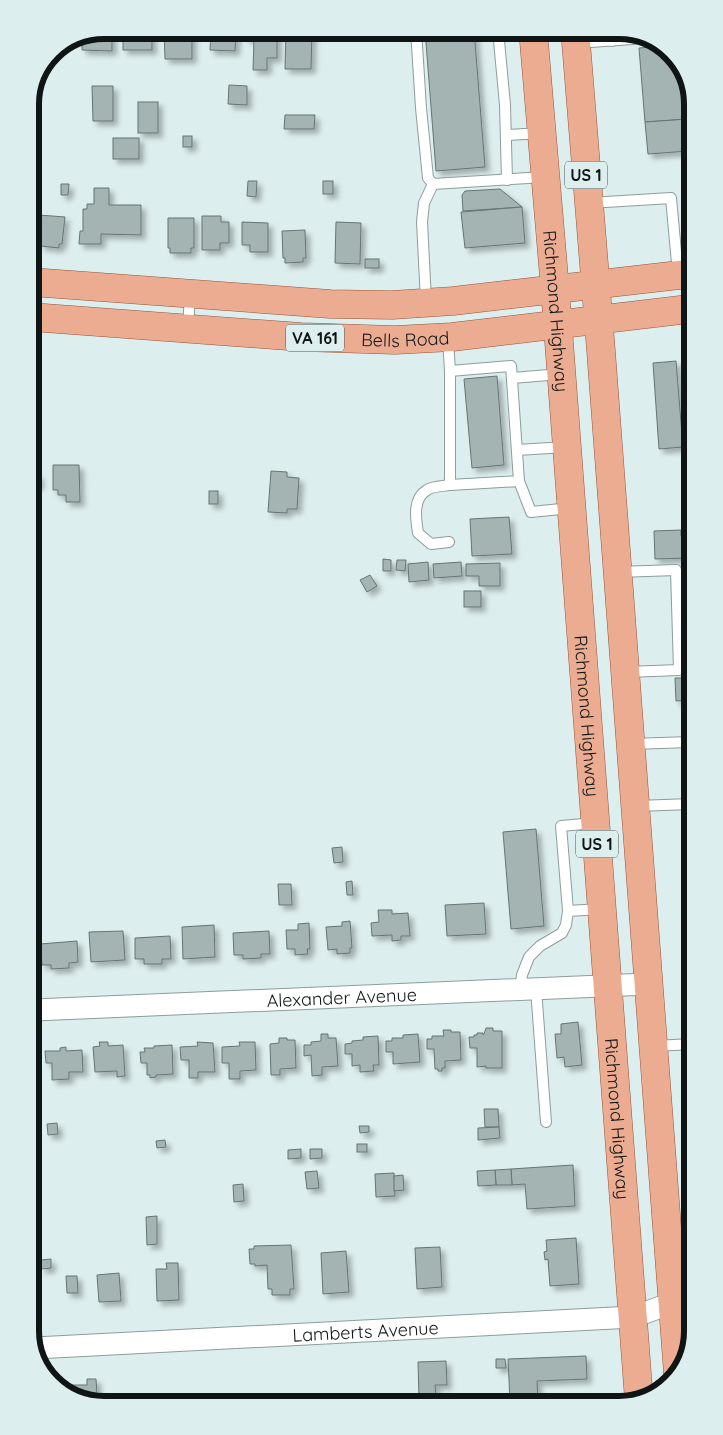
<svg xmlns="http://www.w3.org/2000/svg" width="723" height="1435" viewBox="0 0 723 1435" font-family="Quicksand,sans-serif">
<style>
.building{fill:#a4b4b3;stroke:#657474;filter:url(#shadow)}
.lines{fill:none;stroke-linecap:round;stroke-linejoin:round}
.lane-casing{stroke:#8d9d9c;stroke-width:12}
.street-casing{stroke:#8d9d9c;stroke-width:23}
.primary-casing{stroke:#975337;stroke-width:29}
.lane{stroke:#fff;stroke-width:10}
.street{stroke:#fff;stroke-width:21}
.primary{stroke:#ecac92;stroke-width:28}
.labels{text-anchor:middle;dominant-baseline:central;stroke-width:5;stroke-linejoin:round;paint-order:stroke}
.shield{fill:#dee;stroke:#4d5655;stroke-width:1}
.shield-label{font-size:16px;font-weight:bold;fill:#0f1514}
.street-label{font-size:18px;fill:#0f1514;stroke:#dee}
.rim{fill:none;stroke:#0f1514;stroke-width:6}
</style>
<defs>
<filter id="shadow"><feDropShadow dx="4.5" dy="4.5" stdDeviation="2.5" flood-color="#0004"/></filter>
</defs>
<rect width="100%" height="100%" fill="#dee"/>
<g class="building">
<polygon points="103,30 112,30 112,51 82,50 82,39"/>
<rect x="123" y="30" width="29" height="20"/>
<polygon points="164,30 192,30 192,59 165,59"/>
<polygon points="211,30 236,31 235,51 210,50"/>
<polygon points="246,30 277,30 277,58 267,58 267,70 253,70 254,39 246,39"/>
<polygon points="286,30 312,30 311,69 285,69"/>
<polygon points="425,30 474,30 485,167 436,171"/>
<polygon points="665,46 688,76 688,119 645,122 639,48"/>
<polygon points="229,85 247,86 247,105 228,104"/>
<polygon points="92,86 113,86 113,121 93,121"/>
<rect x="138" y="102" width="20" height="31"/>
<polygon points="285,115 315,115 314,129 284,129"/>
<polygon points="688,119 688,151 648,154 645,122"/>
<rect x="183" y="136" width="9" height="11"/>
<rect x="113" y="138" width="26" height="21"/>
<polygon points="248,181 257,181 256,197 247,196"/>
<rect x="323" y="181" width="10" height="13"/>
<polygon points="61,184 69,184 68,195 61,195"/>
<polygon points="94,188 109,188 109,205 141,205 141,235 101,234 101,244 79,244 80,231 83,231 83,209 87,209 87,204 94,204"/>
<polygon points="500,189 522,207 463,211 462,195 465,191"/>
<polygon points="522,207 525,243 465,248 461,212"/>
<polygon points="39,215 65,217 62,244 59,244 59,248 41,246 41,242 37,241"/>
<polygon points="202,216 221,216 221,222 229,222 229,243 220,243 220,250 202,250"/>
<polygon points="168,218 194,218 194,248 191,248 191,253 170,253 170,248 168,248"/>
<polygon points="242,222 268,223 268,252 250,252 250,245 242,245"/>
<polygon points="336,222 361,223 360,264 335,263"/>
<polygon points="305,230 306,258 303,258 303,262 285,263 285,258 283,258 282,231"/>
<rect x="365" y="259" width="14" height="9"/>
<polygon points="676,361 683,447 659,449 653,363"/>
<polygon points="497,376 504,465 472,468 464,379"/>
<polygon points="53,465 79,465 80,502 66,502 66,495 58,495 58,490 53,490"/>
<polygon points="271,471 287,472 287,477 299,478 297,509 287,509 287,513 268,512"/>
<rect x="32" y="475" width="7" height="10"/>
<rect x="209" y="491" width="9" height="13"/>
<polygon points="509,517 512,554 472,556 470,519"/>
<polygon points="681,530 681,536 690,536 690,558 655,559 654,531"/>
<polygon points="383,559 391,560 391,571 383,571"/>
<polygon points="397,560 406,560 405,571 396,570"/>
<polygon points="428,562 429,580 409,582 408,564"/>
<polygon points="461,562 462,576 434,578 433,564"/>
<polygon points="500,563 500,586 479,586 479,576 466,576 466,564"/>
<polygon points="370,575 377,586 367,592 360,580"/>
<rect x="464" y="591" width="17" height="16"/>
<polygon points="675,678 690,678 690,700 676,701"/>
<polygon points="536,829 544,926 511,929 503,832"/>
<polygon points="342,847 343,862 334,863 332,848"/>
<polygon points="352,881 353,895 347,895 346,882"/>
<polygon points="278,884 291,884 292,905 279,905"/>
<polygon points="484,903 486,934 447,936 445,905"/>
<polygon points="378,910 392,910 392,914 408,913 410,936 401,936 401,940 392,941 392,935 372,936 371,923 379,922"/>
<polygon points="350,921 352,948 350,948 350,953 337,954 337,949 328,950 326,927 342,926 342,922"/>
<polygon points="309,923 310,949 307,949 308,954 295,955 295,949 287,949 286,930 298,930 298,924"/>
<polygon points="214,925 215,957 183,959 182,927"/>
<polygon points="123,931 125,960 91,962 89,932"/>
<polygon points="269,931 270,954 261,954 261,958 243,959 243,955 234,955 233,933"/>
<polygon points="170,936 171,959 162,959 162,964 144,964 144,959 135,959 135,938"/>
<polygon points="77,941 78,962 69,963 69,968 51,969 51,965 42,965 40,944"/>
<polygon points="578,1022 582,1065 565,1067 564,1057 557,1058 555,1034 561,1034 561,1024"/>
<polygon points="486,1028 493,1028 493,1031 502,1031 502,1068 486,1068 486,1066 477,1067 477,1048 470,1048 469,1037 474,1037 474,1035 477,1035 477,1033 483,1033 483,1035 484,1034"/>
<polygon points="443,1030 451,1030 451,1032 460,1032 461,1060 445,1061 445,1068 442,1068 442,1071 438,1071 438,1069 435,1069 434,1049 427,1049 427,1039 432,1039 432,1036 444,1036"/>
<polygon points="321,1034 328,1034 328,1038 336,1038 338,1066 322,1067 322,1075 312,1076 311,1055 304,1056 304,1045 311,1045 311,1042 321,1041"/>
<polygon points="418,1034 420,1062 393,1064 393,1052 386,1052 386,1041 392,1041 392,1038 403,1038 403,1035"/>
<polygon points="378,1036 379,1065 373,1065 374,1071 360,1072 360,1065 352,1066 352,1054 345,1054 345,1044 352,1043 352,1041 363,1040 363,1037"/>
<polygon points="279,1038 287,1038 287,1040 295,1040 296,1068 280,1069 280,1075 271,1075 270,1044 279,1043"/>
<polygon points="99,1042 108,1042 108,1046 123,1045 125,1076 117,1077 117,1071 95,1072 93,1047 100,1046"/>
<polygon points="197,1042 213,1043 215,1072 198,1072 198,1078 189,1078 189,1060 181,1060 180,1047 198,1046"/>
<polygon points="239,1042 255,1042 256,1070 240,1071 240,1079 229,1079 229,1063 222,1063 222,1047 240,1046"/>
<polygon points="172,1045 173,1074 156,1075 156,1077 150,1078 150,1075 147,1075 147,1063 141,1063 140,1052 145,1052 144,1048 154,1048 154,1046"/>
<polygon points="66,1047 66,1051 82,1050 83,1072 69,1072 69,1079 52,1080 52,1063 46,1063 45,1051 60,1051 60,1048"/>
<polygon points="484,1109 498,1109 499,1127 485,1127"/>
<polygon points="57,1123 58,1134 48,1135 47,1124"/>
<polygon points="359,1126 369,1126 369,1132 360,1133"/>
<polygon points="499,1127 500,1138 478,1140 478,1128"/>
<polygon points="165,1140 166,1147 157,1148 156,1141"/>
<rect x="357" y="1144" width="10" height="8"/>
<polygon points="301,1149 301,1158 288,1159 288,1150"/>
<polygon points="310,1149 322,1149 322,1158 310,1159"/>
<polygon points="573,1165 575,1206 527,1209 525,1184 512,1185 511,1169"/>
<polygon points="511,1169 512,1185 496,1185 495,1170"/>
<polygon points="495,1170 496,1185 478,1186 477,1171"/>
<polygon points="317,1171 319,1188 307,1189 305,1172"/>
<polygon points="394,1173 395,1196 376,1197 375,1174"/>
<polygon points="403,1175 404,1190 394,1191 394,1176"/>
<polygon points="243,1184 244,1201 234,1202 233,1185"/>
<polygon points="157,1216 157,1244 147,1245 146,1217"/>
<polygon points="576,1238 579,1284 550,1286 548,1259 545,1260 544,1252 547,1251 546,1240"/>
<polygon points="291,1245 294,1289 290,1289 290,1295 272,1295 272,1289 268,1289 267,1265 255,1266 255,1264 250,1264 249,1249 254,1249 254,1246"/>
<polygon points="440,1247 442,1287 417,1289 415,1248"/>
<polygon points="346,1251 349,1292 323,1294 321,1253"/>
<polygon points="51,1259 51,1268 41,1269 41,1260"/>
<polygon points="166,1263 178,1263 179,1300 157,1301 156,1269 167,1269"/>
<polygon points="119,1273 121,1301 99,1302 97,1275"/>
<polygon points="66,1276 77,1276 78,1293 67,1293"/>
<polygon points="586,1356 587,1379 537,1381 538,1401 510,1401 508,1359"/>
<polygon points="496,1359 505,1359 506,1368 496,1368"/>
<polygon points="446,1361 447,1385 435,1385 436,1396 419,1397 418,1362"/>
<polygon points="87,1379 96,1379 97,1395 99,1394 99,1405 73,1395 72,1385 87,1385"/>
</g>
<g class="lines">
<defs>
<g id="lane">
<polyline points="416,30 421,108 428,178 433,184 544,177"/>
<polyline points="498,30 505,105 507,180"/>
<polyline points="612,30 612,41"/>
<polyline points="577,43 646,38"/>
<polyline points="506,135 541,133"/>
<polyline points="589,203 671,198 678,274"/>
<polyline points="426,301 422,222 424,203 433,184"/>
<polyline points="188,328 190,295"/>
<polyline points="448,339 450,371"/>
<polyline points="512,378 561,374"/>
<polyline points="517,450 566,447"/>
<polyline points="519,481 450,485 450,371 511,366 519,481 531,512 571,508"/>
<path d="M449,542L431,544L418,533C416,519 412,499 427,490C432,486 444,486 450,485"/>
<polyline points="618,572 676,570 679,670 626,672"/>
<polyline points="631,744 690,742"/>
<polyline points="637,806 691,804"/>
<polyline points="595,823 561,826 568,911 601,909"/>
<polyline points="536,989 546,1122"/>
<polyline points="520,990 522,975 529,957 540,946 562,933 566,925 568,911"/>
<polyline points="655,1046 692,1044"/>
</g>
<g id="street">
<path id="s1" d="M34,1010L648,984"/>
<path id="s2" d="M35,1348L633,1317L672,1303L693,1302"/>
</g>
<g id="primary">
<path id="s3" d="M533,30L555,289L639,1400"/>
<polyline points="575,30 601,351 678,1374"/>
<polyline points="31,282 330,304 392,305 453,301 688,274"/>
<path id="s4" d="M31,317L301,337L395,340L452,337L689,309"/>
</g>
</defs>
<use href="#lane" class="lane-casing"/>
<use href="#street" class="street-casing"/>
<use href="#primary" class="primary-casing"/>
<use href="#lane" class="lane"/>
<use href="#street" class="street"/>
<use href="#primary" class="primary"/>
</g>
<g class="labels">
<g class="shield">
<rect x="565" y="161.5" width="42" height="27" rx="4"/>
<rect x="286" y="324.5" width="58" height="27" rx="4"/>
<rect x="576" y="830.5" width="42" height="27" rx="4"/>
</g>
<g class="shield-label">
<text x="586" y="175">US 1</text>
<text x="315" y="338">VA 161</text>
<text x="597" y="844">US 1</text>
</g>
<g class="street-label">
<text stroke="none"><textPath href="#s3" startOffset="282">Richmond Highway</textPath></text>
<text stroke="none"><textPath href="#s4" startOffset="375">Bells Road</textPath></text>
<text stroke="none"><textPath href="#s3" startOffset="688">Richmond Highway</textPath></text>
<text stroke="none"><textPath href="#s1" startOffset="308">Alexander Avenue</textPath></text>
<text stroke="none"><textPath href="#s3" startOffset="1092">Richmond Highway</textPath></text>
<text stroke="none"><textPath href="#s2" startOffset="331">Lamberts Avenue</textPath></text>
</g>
</g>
<path d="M0 0H723V1435H0ZM104 39H619A65 65 0 0 1 684 104V1331A65 65 0 0 1 619 1396H104A65 65 0 0 1 39 1331V104A65 65 0 0 1 104 39Z" fill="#dee" fill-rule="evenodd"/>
<path class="rim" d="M104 39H619A65 65 0 0 1 684 104V1331A65 65 0 0 1 619 1396H104A65 65 0 0 1 39 1331V104A65 65 0 0 1 104 39Z"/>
</svg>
